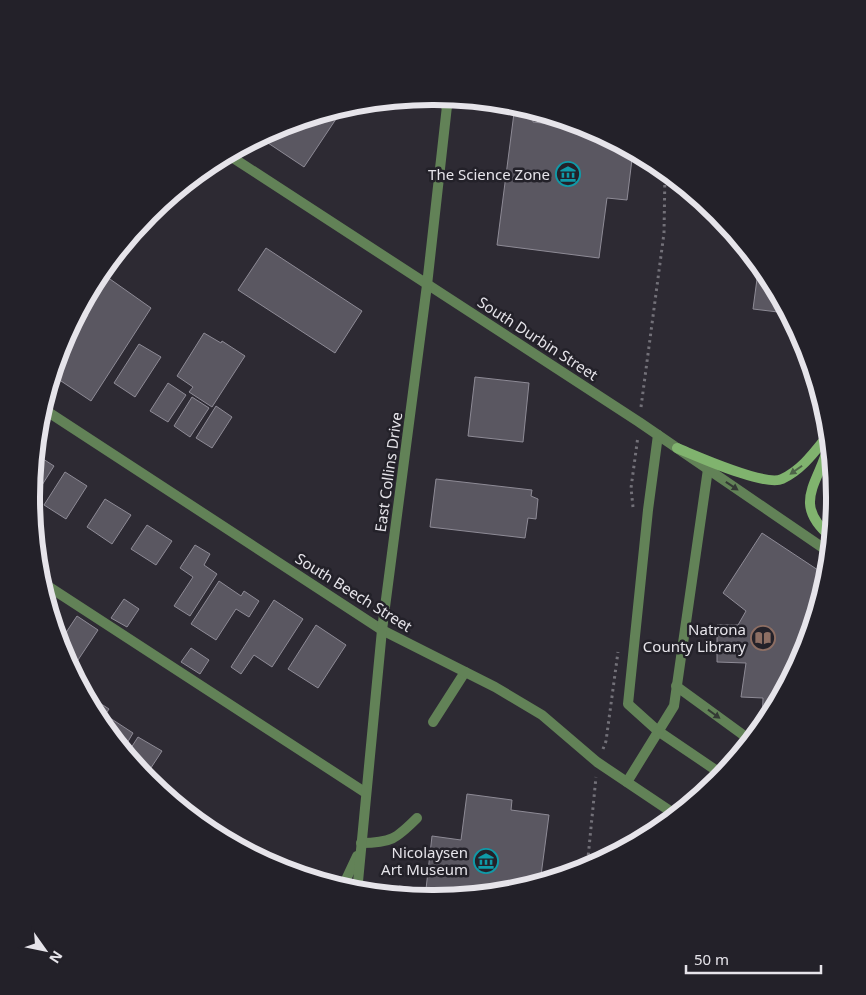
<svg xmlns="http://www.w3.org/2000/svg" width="866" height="995" viewBox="0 0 866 995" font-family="'Noto Sans',sans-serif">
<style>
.building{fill:#5a5761;stroke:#8e8b96}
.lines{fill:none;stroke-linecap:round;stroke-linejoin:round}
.path{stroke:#737179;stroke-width:3;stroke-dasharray:2.5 4;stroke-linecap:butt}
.lane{stroke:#628257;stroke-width:10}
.street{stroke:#628257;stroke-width:10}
.secondary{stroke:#80b36e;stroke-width:10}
.oneway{fill:#4d6348}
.oneway2{fill:#333934}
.labels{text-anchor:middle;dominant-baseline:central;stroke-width:5;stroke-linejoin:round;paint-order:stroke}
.poi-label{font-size:15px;fill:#e6e4ea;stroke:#232129;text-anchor:end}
.street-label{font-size:15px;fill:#e6e4ea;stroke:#232129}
.rim{fill:none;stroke:#e6e4ea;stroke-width:6}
</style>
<rect width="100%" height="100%" fill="#2d2a33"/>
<g class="building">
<polygon points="344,107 304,167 259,137 280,126"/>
<polygon points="514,113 533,116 533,122 593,129 633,151 627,200 607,198 599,258 497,245"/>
<polygon points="700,200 716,213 699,211"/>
<polygon points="163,202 143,233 136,229 149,213"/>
<polygon points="266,248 362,311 335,353 238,290"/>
<polygon points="759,264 767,275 780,298 778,312 753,309"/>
<polygon points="100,272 151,308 91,401 52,375 55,365 88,315 80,310"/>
<polygon points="204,333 221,343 222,341 245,356 212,407 189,392 193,387 177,376"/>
<polygon points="139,344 161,357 135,397 114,383"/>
<polygon points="475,377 529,383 523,442 468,436"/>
<polygon points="168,383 186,395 168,422 150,411"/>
<polygon points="192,397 209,408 190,437 174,426"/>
<polygon points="216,406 232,417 212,448 196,438"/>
<polygon points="40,457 54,466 32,501 34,465"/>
<polygon points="65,472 87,486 66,519 44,505"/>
<polygon points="436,479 532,490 531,496 538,499 536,519 528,518 525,538 430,527"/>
<polygon points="105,499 131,515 112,544 87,527"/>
<polygon points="33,514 40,519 34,528"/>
<polygon points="147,525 172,541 156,565 131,549"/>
<polygon points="762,533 827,576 804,652 767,721 762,727 763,698 741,697 746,663 717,662 717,625 738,625 746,611 723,593"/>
<polygon points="195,545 210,554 204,565 217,574 190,616 174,606 193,577 180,568"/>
<polygon points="219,581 241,596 244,591 259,601 249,617 236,609 216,640 191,624"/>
<polygon points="124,599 139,609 127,627 111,618"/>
<polygon points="274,600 303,619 272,667 254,655 241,674 231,667"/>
<polygon points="77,616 98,630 74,666 67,661 59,643"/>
<polygon points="316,625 346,645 318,688 288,669"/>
<polygon points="191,648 209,660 200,674 181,662"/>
<polygon points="86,694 109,709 100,722 85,695"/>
<polygon points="110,718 133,733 123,750 104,727"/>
<polygon points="138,737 162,751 145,777 127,754"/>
<polygon points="467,794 512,800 511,810 549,815 540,883 511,892 433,899 398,896 399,886 426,889 432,836 461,840"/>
</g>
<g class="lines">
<g class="path">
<polyline points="641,407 664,233 665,170"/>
<polyline points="633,507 631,488 638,436"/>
<polyline points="603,749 606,741 618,652"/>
<polyline points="587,868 596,777"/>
<polyline points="575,872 588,858"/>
</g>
<g class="lane">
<polyline points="431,96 447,106"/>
<polyline points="658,435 648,510 628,704 658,731 723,775"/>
<polyline points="40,581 366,793"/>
<polyline points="676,686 746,737 748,744"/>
<polyline points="433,722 465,672"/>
<polyline points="627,782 674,706 708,469"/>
<path d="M361,843C391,843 396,839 417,818"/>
</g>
<g class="street">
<polyline points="227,154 639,422 829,552"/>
<polyline points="42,408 382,630 495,687 542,715 597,762 676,815"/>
<polyline points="342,888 357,856"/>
<polyline points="357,892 382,630 427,285 448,97"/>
</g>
<g class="secondary">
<path d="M829,444C820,482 790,503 831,537"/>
<path d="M677,448C697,456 765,487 782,479C803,469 815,451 829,434"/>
</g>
</g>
<defs><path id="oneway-solid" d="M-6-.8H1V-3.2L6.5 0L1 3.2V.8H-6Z" transform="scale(1.25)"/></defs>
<use class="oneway" href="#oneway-solid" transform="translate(796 470) rotate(145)"/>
<g class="oneway2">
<use href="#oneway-solid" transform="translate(732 486) rotate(34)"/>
<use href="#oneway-solid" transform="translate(714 714) rotate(36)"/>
</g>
<defs>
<symbol id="museum-ring" viewBox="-11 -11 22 22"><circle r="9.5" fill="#232129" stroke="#0f9aa8" stroke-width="1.5"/><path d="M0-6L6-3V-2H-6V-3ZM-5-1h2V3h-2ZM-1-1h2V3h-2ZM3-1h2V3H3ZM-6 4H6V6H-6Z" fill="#0f9aa8"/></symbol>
<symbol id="library-ring" viewBox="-11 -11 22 22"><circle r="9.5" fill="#232129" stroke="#8d6e63" stroke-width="1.5"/><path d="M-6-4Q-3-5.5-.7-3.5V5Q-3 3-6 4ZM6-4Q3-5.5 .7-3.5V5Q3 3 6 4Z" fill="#8d6e63"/></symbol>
</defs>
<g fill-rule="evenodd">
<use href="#museum-ring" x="554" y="160" width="28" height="28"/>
<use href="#library-ring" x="749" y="624" width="28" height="28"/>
<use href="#museum-ring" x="472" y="847" width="28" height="28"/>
</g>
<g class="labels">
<g class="poi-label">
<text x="550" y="174">The Science Zone</text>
<text x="746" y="629">Natrona<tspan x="746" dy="17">County Library</tspan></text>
<text x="468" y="852">Nicolaysen<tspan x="468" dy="17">Art Museum</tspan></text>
</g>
<g class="street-label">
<text transform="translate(538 338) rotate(33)">South Durbin Street</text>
<text transform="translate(388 472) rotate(-82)">East Collins Drive</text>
<text transform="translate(354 592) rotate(32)">South Beech Street</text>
</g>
</g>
<path d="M0 0H866V995H0ZM432 105H434A392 392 0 0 1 826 497V498A392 392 0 0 1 434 890H432A392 392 0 0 1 40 498V497A392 392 0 0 1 432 105Z" fill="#232129" fill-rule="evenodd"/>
<path class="rim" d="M432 105H434A392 392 0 0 1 826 497V498A392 392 0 0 1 434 890H432A392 392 0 0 1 40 498V497A392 392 0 0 1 432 105Z"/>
<g transform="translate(45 950) rotate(123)" stroke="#232129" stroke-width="4" paint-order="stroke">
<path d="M0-4L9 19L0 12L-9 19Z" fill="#e6e4ea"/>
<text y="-8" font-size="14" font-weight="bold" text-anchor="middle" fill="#e6e4ea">N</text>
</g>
<path d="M686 965v8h135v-8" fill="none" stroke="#e6e4ea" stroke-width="2.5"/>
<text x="694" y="965" font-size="15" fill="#e6e4ea" stroke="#232129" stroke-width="4" paint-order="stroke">50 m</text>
</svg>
